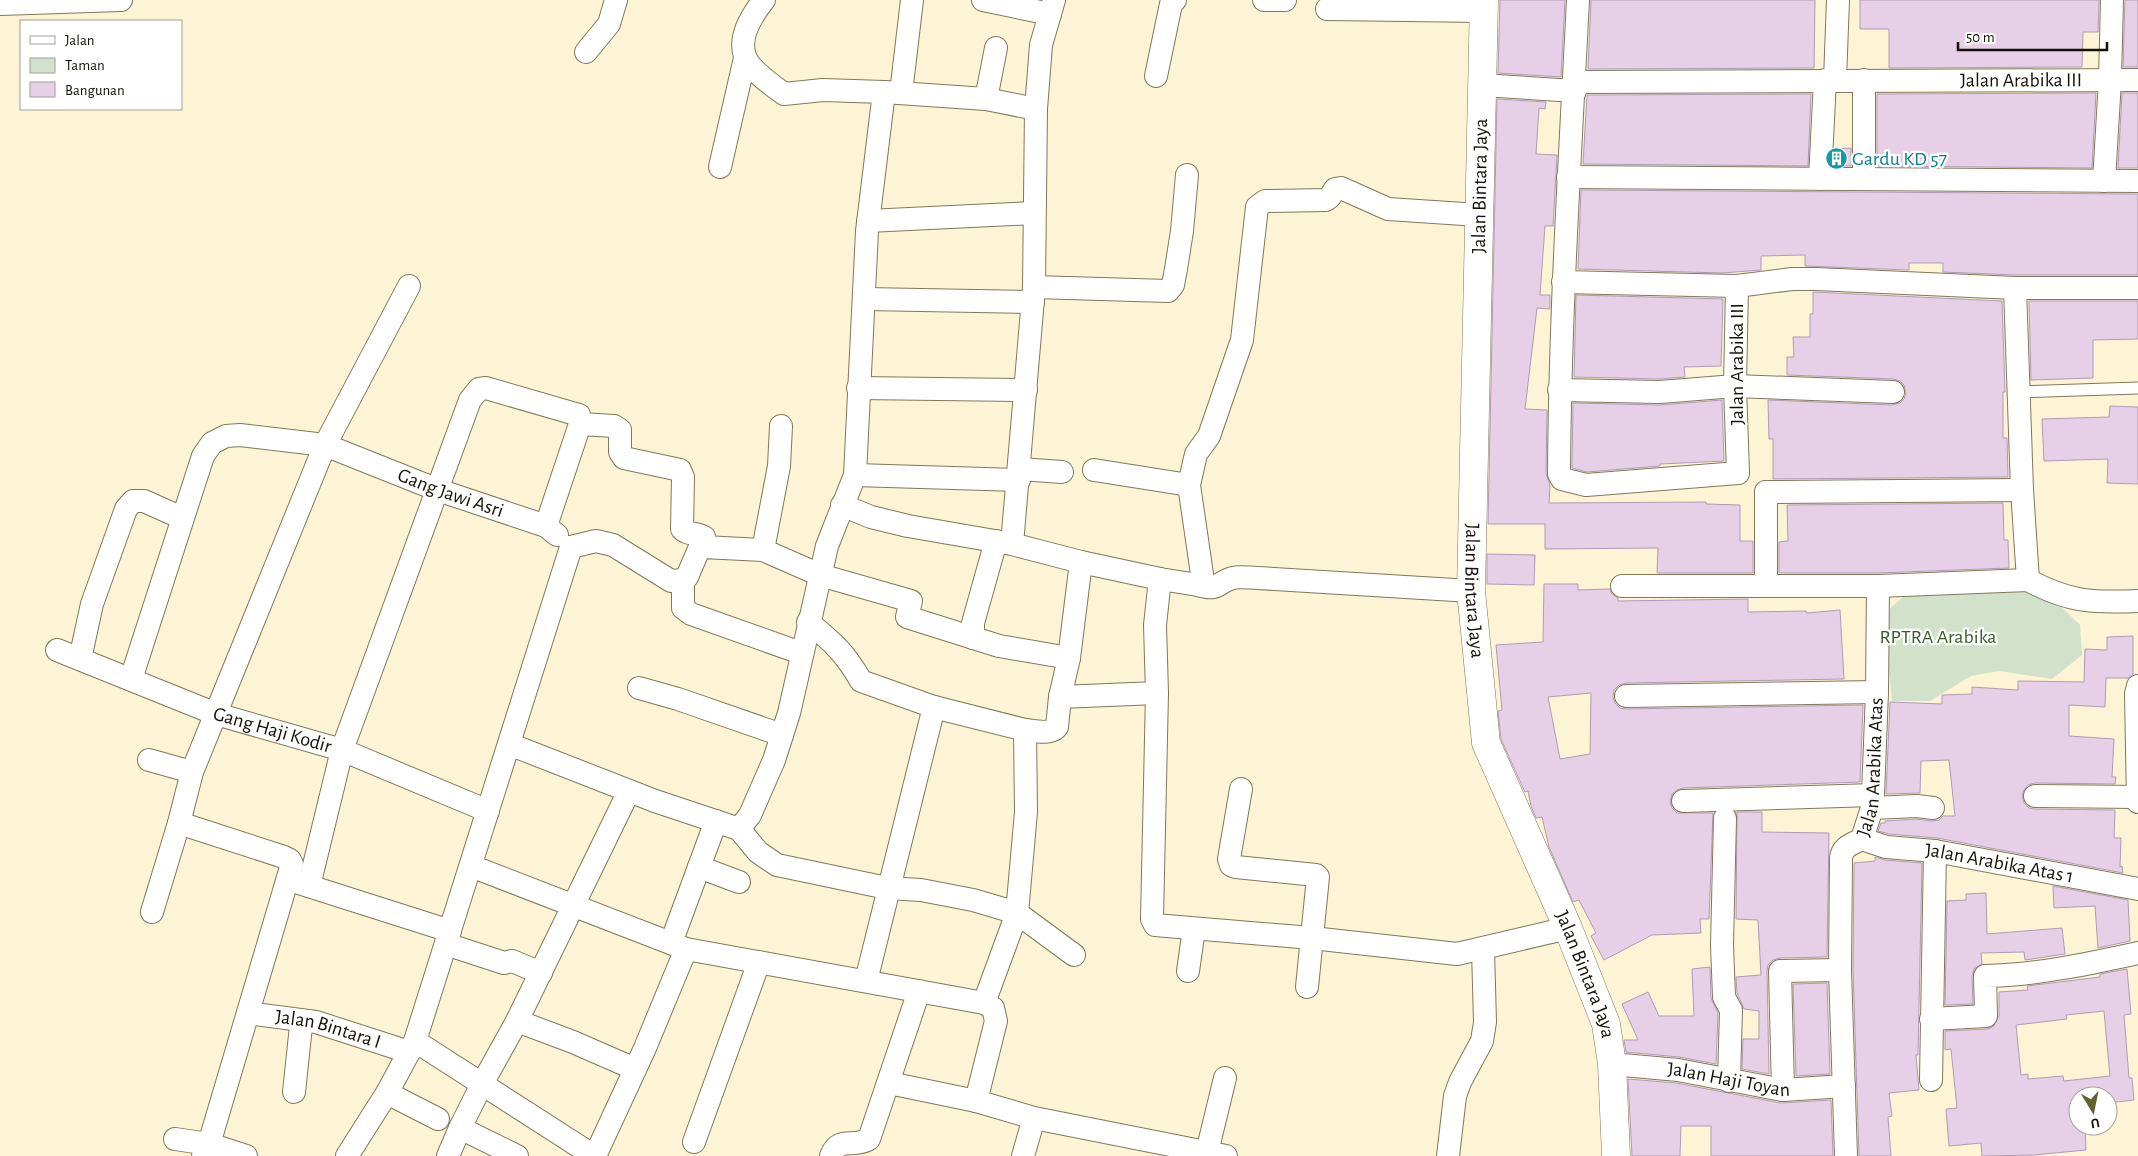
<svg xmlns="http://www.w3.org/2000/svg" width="2138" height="1156" viewBox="0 0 2138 1156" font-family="'Alegreya Sans',sans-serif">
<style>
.green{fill:#d1e1ca}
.building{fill:#e6cfe7;stroke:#b19bb3;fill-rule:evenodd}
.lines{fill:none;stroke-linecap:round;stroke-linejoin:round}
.lane-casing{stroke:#80785c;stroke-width:13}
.street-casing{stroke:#80785c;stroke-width:24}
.secondary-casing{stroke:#80785c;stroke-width:29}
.lane{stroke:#fff;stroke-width:11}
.street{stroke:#fff;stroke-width:22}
.secondary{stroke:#fff;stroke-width:28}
.labels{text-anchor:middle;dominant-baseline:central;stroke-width:4.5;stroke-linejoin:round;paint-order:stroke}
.street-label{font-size:20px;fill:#141106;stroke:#fff}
.culture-label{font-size:20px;fill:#0d838f;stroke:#fff;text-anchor:start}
.park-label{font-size:20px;fill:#3b5b2b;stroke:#fff}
</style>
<rect width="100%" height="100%" fill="#fcf4d4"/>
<polygon class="green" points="2003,583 2026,592 2047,593 2080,625 2082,655 2052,679 1999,671 1971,676 1930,701 1892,701 1884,614 1913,588"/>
<g class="building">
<polygon points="1500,0 1565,0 1561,77 1498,73"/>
<polygon points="1591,0 1815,0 1814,68 1588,69"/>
<polygon points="1860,0 2099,0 2098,32 2083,32 2082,67 1889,68 1889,29 1860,29"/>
<polygon points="2125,0 2138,0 2138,67 2123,67"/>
<polygon points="2096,93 2092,168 1877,166 1877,94"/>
<polygon points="2122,93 2138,93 2138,168 2118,168"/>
<polygon points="1811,94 1808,166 1583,164 1587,95"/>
<polygon points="1497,99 1546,102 1545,109 1539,108 1536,154 1557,155 1553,226 1545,226 1540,295 1550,295 1550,309 1537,308 1525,409 1547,410 1546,474 1550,485 1549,503 1706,502 1706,504 1740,505 1740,541 1753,541 1753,573 1657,573 1658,548 1545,549 1545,524 1488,524"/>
<polygon points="1851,148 1851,166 1834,166 1835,149"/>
<polygon points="1581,190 2138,194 2138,275 2015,275 1943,272 1943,263 1909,263 1909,270 1805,266 1805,255 1761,256 1761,270 1748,271 1723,273 1578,269"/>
<polygon points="1813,292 2002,301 2005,392 2003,392 2003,438 2007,438 2008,477 1773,479 1773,439 1769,439 1768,400 1892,405 1900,403 1904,399 1906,393 1904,385 1900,381 1894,379 1787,375 1787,357 1794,357 1793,337 1810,337 1810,314 1813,314"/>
<polygon points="1576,295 1723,299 1721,366 1684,367 1685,377 1660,379 1574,377"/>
<polygon points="2029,301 2138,301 2138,339 2093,340 2093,378 2031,380"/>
<polygon points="1722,400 1724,461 1660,464 1660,466 1587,472 1572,468 1573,403 1660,405"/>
<polygon points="2110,406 2138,407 2138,484 2107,483 2108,459 2044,461 2042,419 2109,417"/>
<polygon points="2003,503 2004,540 2008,540 2009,568 1878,573 1779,573 1779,542 1788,541 1787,505"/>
<polygon points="1487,554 1535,555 1534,585 1487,584"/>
<path d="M1544,584H1578V590L1610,589L1611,593L1618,598V601L1748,599V612L1806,611L1807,613L1840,610L1844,679L1626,683L1619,685L1614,690L1613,697L1615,703L1620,708L1626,709L1863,705L1860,782L1683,788L1677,790L1672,794L1670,802L1672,808L1677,813H1713L1709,919H1700L1701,933L1652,935L1604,960L1591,936L1596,933L1579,900L1573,902L1549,847L1542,817L1536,818L1531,806L1528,791L1525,792L1501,739L1498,711L1502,710L1496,645L1543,642ZM1591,693L1590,754L1560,759L1548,697Z"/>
<polygon points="2133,636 2133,674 2128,678 2106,678 2105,707 2069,705 2069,736 2114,739 2112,777 2116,777 2115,784 2035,783 2028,785 2024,790 2022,795 2024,803 2029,808 2034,809 2115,810 2114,838 2121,838 2120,867 2122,866 2123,873 1937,838 1889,834 1878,831 1881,823 1885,823 1885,821 1916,819 1932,821 1939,820 1943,816 1955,816 1949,760 1921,761 1920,793 1886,794 1890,702 1942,704 1942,695 1972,694 1972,687 2018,690 2018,681 2084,682 2085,649 2107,650 2107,637"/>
<polygon points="1737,812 1762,812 1762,832 1829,833 1827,957 1780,958 1773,960 1768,965 1767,971 1769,1074 1742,1069 1743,1039 1759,1039 1759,1011 1744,1009 1737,993 1736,977 1761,975 1758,920 1736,919"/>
<polygon points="1875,857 1885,860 1922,863 1918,1055 1916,1055 1919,1090 1889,1093 1892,1116 1888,1117 1891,1156 1859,1156 1853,970 1854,863 1875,861"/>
<polygon points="2053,886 2128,900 2130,941 2098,948 2095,906 2054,908"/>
<polygon points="1986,893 1987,934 2062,928 2065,954 2025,960 2024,952 1981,953 1982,964 1974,969 1972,976 1973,1004 1945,1005 1947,901 1966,900 1966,894"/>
<polygon points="1710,967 1711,998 1718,1013 1716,1064 1679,1057 1626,1052 1624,1040 1638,1040 1622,1004 1648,992 1659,1016 1694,1016 1692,969"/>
<path d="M2127,969L2131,1014L2124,1015L2129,1078H2132L2134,1100L2108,1103V1096H2078V1126H2085L2086,1150L2034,1155L1982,1156L1981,1143L1949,1146L1946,1109L1957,1108L1951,1049L1945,1050V1031L1987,1029L1993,1027L1999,1016V992L2028,990L2027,986L2100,977V974ZM2104,1011L2110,1076L2064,1081L2063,1076L2028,1079V1074L2021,1075L2016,1025L2067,1019L2066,1015Z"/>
<polygon points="1827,983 1830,1074 1796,1076 1793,984"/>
<polygon points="1628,1079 1676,1083 1781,1103 1831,1100 1833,1156 1711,1156 1711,1126 1681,1126 1680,1156 1632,1156"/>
</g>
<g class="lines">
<defs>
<polyline id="lane" points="2020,392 2138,388"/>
<g id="street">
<polyline points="983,0 1050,14"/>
<polyline points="1264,0 1285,0"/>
<path d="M1578,0C1570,158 1560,315 1559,474L1562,479L1586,485L1738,473"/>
<polyline points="0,4 121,0"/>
<polyline points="1327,9 1484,11"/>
<polyline points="586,52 609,24 616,0"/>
<polyline points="1156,76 1171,4 1175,0"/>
<polyline points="1835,80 1838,0"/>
<path id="s1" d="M1575,82L2138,80"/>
<polyline points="1482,85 1575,91"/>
<polyline points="884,92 986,99 1036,109"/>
<polyline points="901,93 912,0"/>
<polyline points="986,99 996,48"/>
<polyline points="720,167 745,58"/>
<polyline points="1568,177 2138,181"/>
<polyline points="1820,179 1825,80"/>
<polyline points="1864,179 1864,80"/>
<polyline points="2104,181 2110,80 2112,0"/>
<polyline points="868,221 1034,213"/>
<polyline points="1563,282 1737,286 1792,279 1816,279 2015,288 2138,288"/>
<polyline points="1737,286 1735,386 1738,473"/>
<polyline points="1034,287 1168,291 1173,285 1176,269 1182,231 1187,175"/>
<polyline points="2015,288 2022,490 2028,580"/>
<polyline points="865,299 1033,302"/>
<polyline points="858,388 1026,390"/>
<polyline points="1559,390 1660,392 1735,386 1893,392"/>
<path d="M580,424L614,426L620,430V452L624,458L680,470L683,477L682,529C687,535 697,532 704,537L703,547"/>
<polyline points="781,426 779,466 763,550 820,575 911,601 907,617 999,646 1069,658"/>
<polyline points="1020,469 1062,472"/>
<polyline points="1094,470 1189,485"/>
<polyline points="855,475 1019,480"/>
<polyline points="1766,492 2022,490"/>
<polyline points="842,505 871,517 908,526 1012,544 1081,562 1160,579 1155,625 1157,693 1152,919 1155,925 1312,938 1457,954 1568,928"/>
<polyline points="1012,544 1034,287 1036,109 1041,45 1054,0"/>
<polyline points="571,547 596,541 613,545 671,581 683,580"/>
<polyline points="763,550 703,547 699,549 687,577 683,580 683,608 691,614 801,653"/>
<polyline points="1160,579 1198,585 1203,581 1189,485 1196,454 1209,436 1242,340 1257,207 1265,201 1326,200 1330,197 1335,189 1341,188 1388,209 1479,215"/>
<path d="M1198,585C1220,592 1218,581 1233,578C1240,576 1250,578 1258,578L1471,591"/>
<polyline points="1766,585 1766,492"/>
<path d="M1622,586H1878L2028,580C2068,602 2093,603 2138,601"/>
<polyline points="973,638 973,623 996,541"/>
<path id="s2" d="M57,650L216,714L342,750L488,811"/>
<polyline points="80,659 92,604 126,509 133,501 144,501 182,518"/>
<path id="s3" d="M131,679L203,456L212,443L226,436L240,435L325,445L438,490L546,526L557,535"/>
<polyline points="2138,686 2136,694 2138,802"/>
<polyline points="639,688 678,699 782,735"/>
<polyline points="1626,696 1877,692"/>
<polyline points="1060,697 1157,693"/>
<path d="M1025,730C1035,731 1050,735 1057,727L1060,697L1069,658L1081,562"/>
<path d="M509,744L655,801L739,829L750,815L774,760L789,713L827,546L855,475L867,231L884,92L823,90L784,94C773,86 748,68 745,56C738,37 752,15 764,0"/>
<polyline points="149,760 192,772"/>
<polyline points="1241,789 1229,859 1231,865 1236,867 1316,875 1318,877 1307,987"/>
<polyline points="2035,796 2138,797"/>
<polyline points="1683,801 1873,795"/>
<polyline points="1872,808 1917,806 1933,808"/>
<polyline points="1725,818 1722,945 1724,997 1731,1010 1729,1081"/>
<polyline points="179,823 284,857 290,860 292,864 209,1144 203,1156"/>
<path d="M739,829L758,852L777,865L887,888L921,890L973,900L1017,913L1026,812L1025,730L934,707L861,681C845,653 833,642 808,622"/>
<path id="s4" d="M1862,839L1886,847L1935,851L2138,889"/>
<polyline points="471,866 686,949 645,1048 595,1156"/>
<polyline points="699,867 739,882"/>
<polyline points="296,882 450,931"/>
<polyline points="309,886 342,750 470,400 479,389 486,388 579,415 580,424 546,526"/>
<polyline points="152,912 179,823 192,772 325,445 409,286"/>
<polyline points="671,943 716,821"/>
<polyline points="446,944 504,963 512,961 541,973"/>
<polyline points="686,949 984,1003 993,1008 996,1021 976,1101"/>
<polyline points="1188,971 1194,929"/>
<polyline points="866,981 934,707"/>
<polyline points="984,1003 1017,913 1074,955"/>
<path id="s5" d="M248,1013L316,1022L409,1052"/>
<path d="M1931,1019L1986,1016L1985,976C2037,975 2087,964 2138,953"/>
<polyline points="517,1021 573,1042 635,1069"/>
<polyline points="415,1041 594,1156"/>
<path id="s6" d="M1612,1064L1678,1070L1783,1090L1844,1086"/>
<polyline points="1931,1080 1935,851"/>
<polyline points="889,1083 976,1101 1034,1118 1226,1156"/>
<polyline points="1783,1090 1780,971 1840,970"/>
<polyline points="294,1092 301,1026 307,1022"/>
<polyline points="387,1093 438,1119"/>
<polyline points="460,1128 517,1156"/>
<polyline points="175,1139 209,1144 246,1156"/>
<polyline points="694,1142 759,962"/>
<polyline points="1207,1152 1225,1078"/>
<polyline points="347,1156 387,1093 415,1041 571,547"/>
<polyline points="448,1156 460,1128 482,1084 517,1021 629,791"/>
<path d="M831,1156C839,1135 853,1149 869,1139L919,991"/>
<polyline points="1023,1156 1034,1118"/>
<polyline points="1448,1156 1455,1096 1460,1082 1482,1041 1485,1022 1483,949"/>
<path id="s7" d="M1846,1156L1840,970L1841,858C1842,846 1853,844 1862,839L1872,808L1873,795L1877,692L1878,586"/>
</g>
<g id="secondary">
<path id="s8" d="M1484,0L1471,591L1486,743L1568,928L1606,1024L1612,1064L1616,1156"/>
</g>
</defs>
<use href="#lane" class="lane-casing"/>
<use href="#street" class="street-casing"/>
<use href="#secondary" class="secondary-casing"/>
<use href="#lane" class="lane"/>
<use href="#street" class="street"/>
<use href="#secondary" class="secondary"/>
</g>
<defs>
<symbol id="building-disc" viewBox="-11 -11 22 22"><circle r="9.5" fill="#0f9aa8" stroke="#fff"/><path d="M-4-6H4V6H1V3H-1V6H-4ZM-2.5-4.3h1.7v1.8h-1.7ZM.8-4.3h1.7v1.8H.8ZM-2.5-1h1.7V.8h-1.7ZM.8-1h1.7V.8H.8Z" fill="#fff"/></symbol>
</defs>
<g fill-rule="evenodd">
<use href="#building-disc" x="1824" y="146" width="25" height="25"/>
</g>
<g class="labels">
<g class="street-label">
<text stroke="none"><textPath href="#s1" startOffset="446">Jalan Arabika III</textPath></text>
<text transform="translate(1480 186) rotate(-89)">Jalan Bintara Jaya</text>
<text transform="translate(1737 364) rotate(-90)">Jalan Arabika III</text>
<text stroke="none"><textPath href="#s3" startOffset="500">Gang Jawi Asri</textPath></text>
<text stroke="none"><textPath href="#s8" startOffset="591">Jalan Bintara Jaya</textPath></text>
<text stroke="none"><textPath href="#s2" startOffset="230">Gang Haji Kodir</textPath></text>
<text stroke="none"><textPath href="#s7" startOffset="401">Jalan Arabika Atas</textPath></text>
<text stroke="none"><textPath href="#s4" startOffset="140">Jalan Arabika Atas 1</textPath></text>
<text stroke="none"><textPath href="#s8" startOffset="996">Jalan Bintara Jaya</textPath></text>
<text stroke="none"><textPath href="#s5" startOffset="82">Jalan Bintara I</textPath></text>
<text stroke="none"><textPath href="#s6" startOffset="118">Jalan Haji Toyan</textPath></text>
</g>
<g class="culture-label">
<text x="1852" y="159">Gardu KD 57</text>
</g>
<g class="park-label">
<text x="1938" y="637">RPTRA Arabika</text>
</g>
</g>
<rect x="20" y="20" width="162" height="90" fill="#ffffff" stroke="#a1a09b"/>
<rect x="30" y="36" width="25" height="8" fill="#ffffff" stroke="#a1a09b"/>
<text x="65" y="45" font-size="15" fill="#141106">Jalan</text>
<rect x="30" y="58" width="25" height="15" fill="#d1e1ca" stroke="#a1a09b"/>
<text x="65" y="70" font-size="15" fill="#141106">Taman</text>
<rect x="30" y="82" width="25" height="15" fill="#e6cfe7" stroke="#a1a09b"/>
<text x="65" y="95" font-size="15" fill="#141106">Bangunan</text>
<g transform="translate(2093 1111) rotate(170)"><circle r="24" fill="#ffffff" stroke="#a1a09b"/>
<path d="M0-4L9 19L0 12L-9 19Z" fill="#61622f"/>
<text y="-8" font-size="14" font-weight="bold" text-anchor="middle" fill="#141106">U</text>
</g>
<path d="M1958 42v8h149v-8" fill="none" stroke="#141106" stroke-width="2.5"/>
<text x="1966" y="42" font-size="15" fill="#141106" stroke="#ffffff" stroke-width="4" paint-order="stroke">50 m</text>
</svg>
